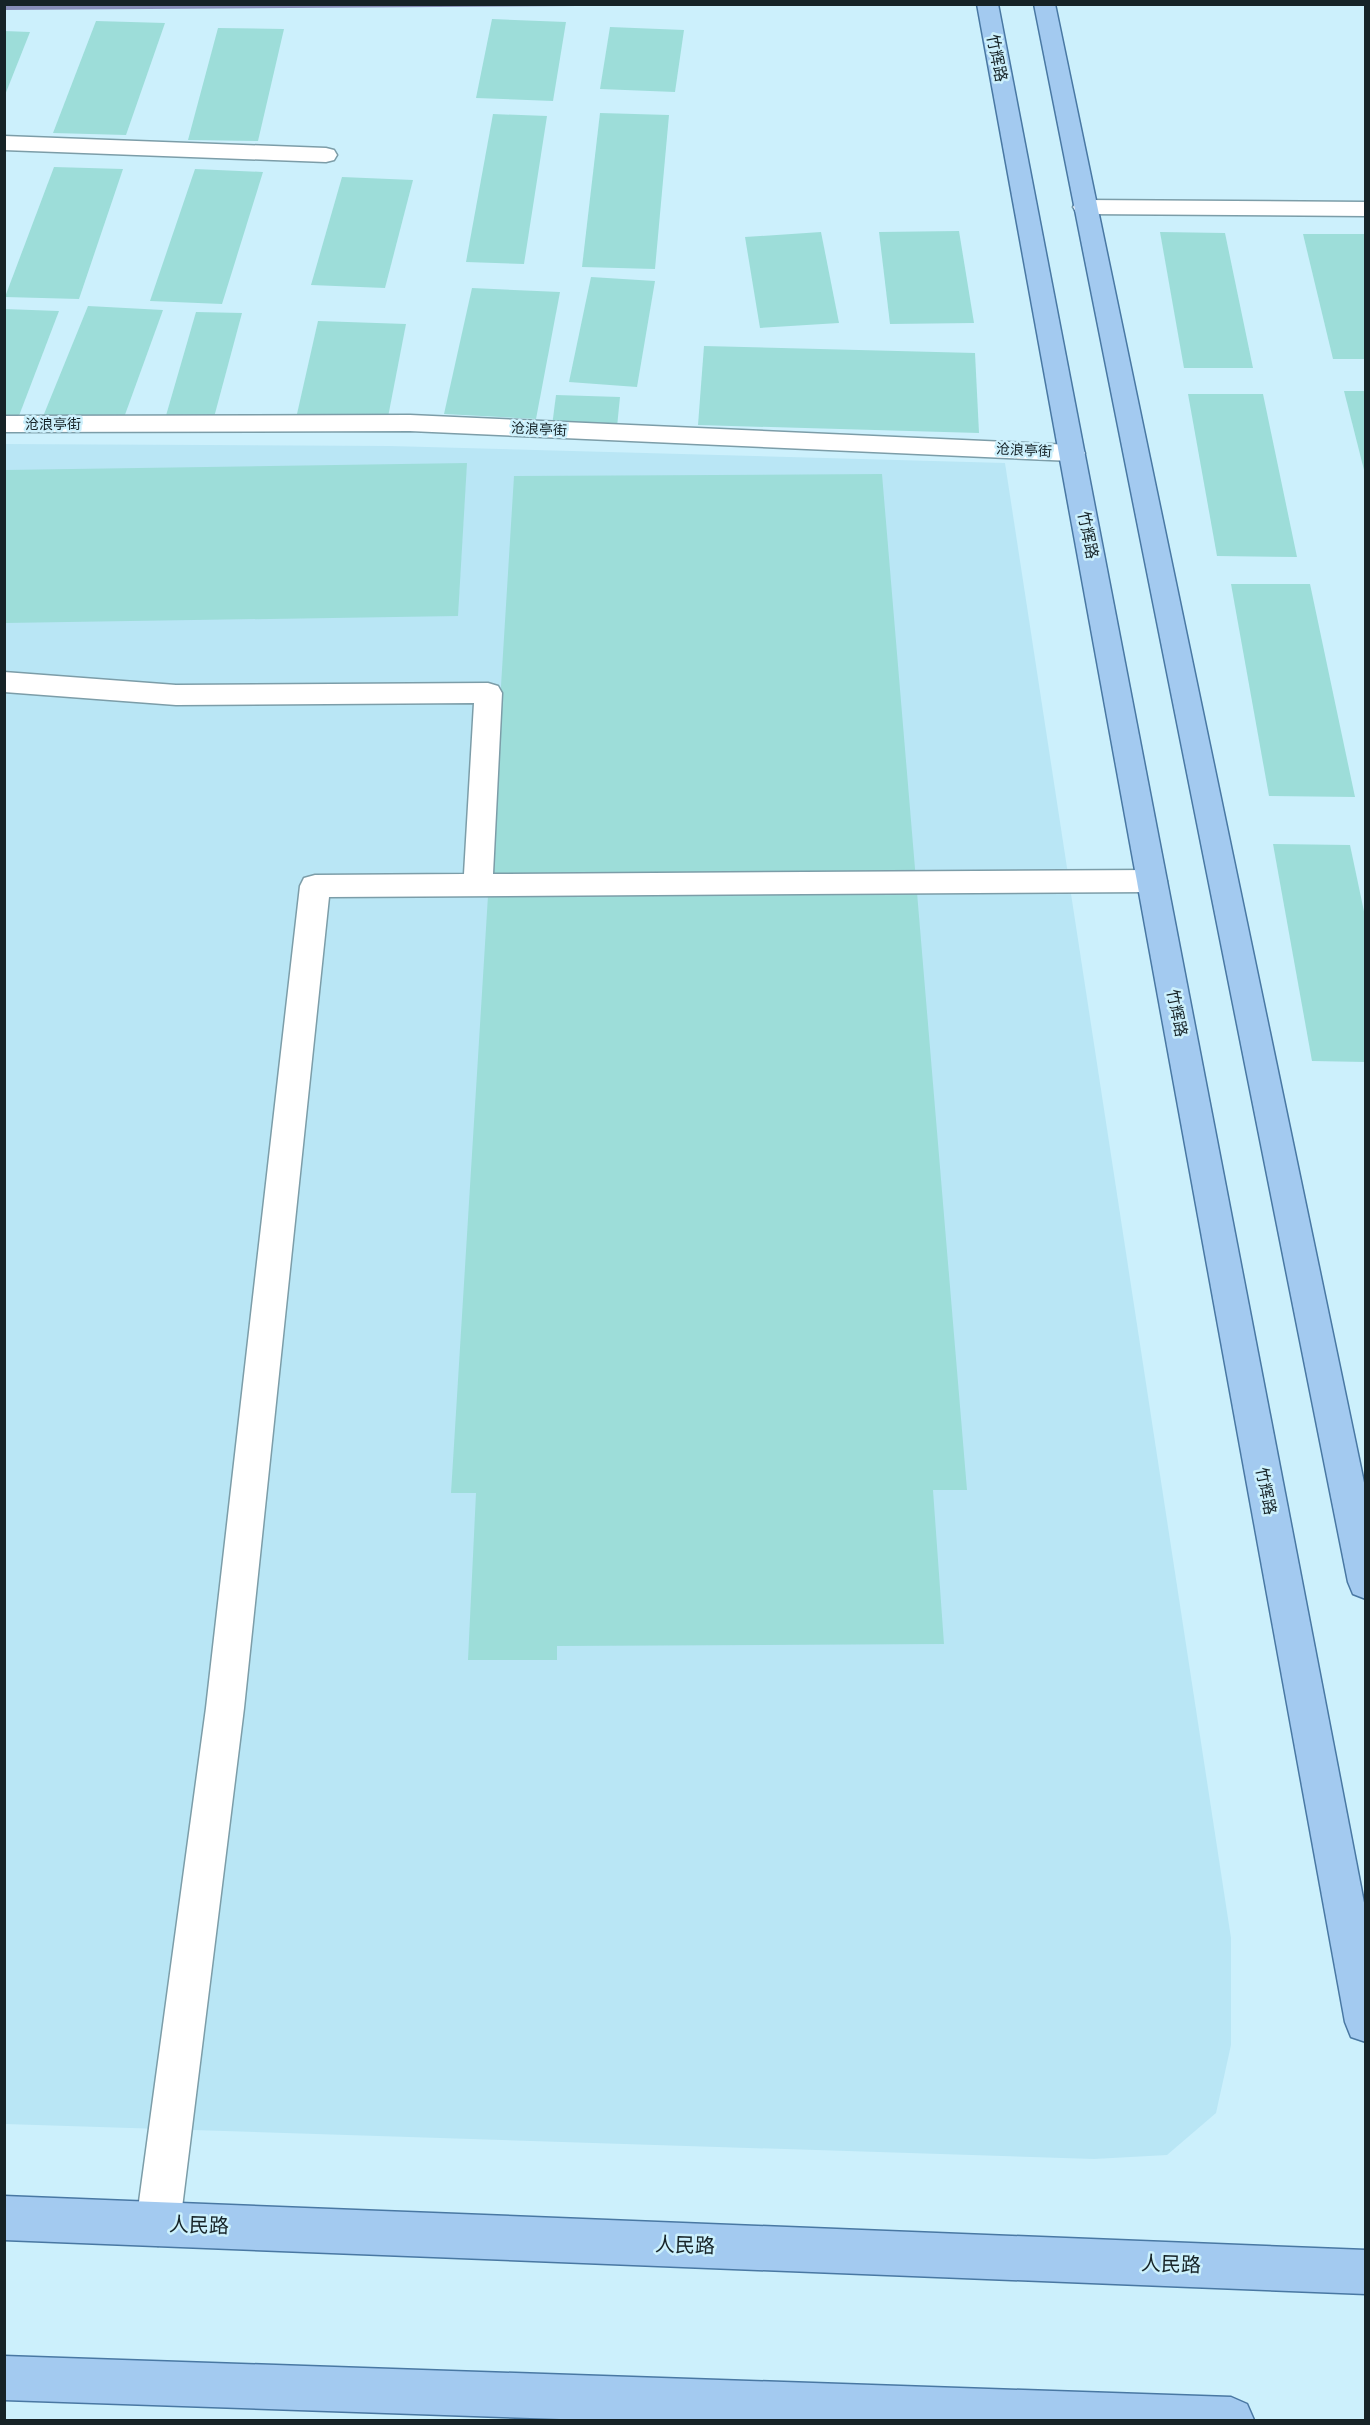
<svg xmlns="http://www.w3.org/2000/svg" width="1370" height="2425" viewBox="0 0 1370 2425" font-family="Roboto,'Noto Sans SC',sans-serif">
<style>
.built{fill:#b9e6f5}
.water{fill:#878db9}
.building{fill:#9dddd9}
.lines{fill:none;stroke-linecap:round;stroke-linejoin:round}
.minor-casing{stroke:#7c9da8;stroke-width:3}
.major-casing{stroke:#4978a3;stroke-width:3}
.minor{fill:#fff;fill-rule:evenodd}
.major{fill:#a3caf0;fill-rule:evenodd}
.labels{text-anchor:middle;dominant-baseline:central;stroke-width:5;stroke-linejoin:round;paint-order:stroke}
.far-street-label{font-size:14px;fill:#162327;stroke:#ccf0fc}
.street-label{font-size:16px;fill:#162327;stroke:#ccf0fc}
.near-street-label{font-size:20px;fill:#162327;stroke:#ccf0fc}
</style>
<rect width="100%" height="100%" fill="#ccf0fc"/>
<polygon class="built" points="5,444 390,446 1005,463 1231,1938 1231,2045 1216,2113 1167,2155 1094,2159 5,2124"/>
<polygon class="water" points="4,5 5,4 717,5 5,10"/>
<g class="building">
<polygon points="492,19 566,22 553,101 476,98"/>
<polygon points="96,21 165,23 126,135 53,133"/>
<polygon points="610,27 684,30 675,92 600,89"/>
<polygon points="218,28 284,29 258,141 188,140"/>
<polygon points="4,31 30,32 5,95 4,95"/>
<polygon points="600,113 669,115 655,269 582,267"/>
<polygon points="493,114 547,116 524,264 466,262"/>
<polygon points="54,167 123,169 79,299 5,297"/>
<polygon points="195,169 263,172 222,304 150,301"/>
<polygon points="342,177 413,180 385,288 311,285"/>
<polygon points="959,231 974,323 890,324 879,232"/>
<polygon points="821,232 839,323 760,328 745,237"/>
<polygon points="1160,232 1225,233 1253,368 1184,368"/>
<polygon points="1303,234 1366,234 1366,359 1333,359"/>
<polygon points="591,277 655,281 637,387 569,382"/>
<polygon points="472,288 560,292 536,419 444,414"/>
<polygon points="88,306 163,310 122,423 42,419"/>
<polygon points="4,309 59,311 17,421 4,421"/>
<polygon points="196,312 242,313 213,421 165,419"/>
<polygon points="318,321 406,324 388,417 297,414"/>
<polygon points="704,346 975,353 979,433 698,425"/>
<polygon points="1344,391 1366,391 1366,474 1365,474"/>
<polygon points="1188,394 1263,394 1297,557 1217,556"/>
<polygon points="556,395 620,397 617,427 552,426"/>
<polygon points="467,463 458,616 5,623 5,470"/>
<polygon points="882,474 967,1490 933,1490 944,1644 557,1646 557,1660 468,1660 476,1493 451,1493 514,476"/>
<polygon points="1231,584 1310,584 1355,797 1269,796"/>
<polygon points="1273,844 1350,845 1366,921 1366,1062 1312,1061"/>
</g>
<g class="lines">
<defs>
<g id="minor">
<polygon points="4,136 326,148 334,150 337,155 334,160 326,162 4,150"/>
<polygon points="1084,200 1366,202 1366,216 1084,214 1076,212 1073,207 1076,202"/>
<polygon points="410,415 1072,445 1081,447 1085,453 1081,459 1072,461 410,431 4,432 4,416"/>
<polygon points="4,672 176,685 488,683 498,686 502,693 493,874 1152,870 1162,873 1167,881 1162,889 1152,892 329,897 244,1708 180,2224 173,2239 158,2246 143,2239 136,2224 206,1708 300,886 304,878 315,875 464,874 474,703 176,705 4,692"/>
</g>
<g id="major">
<polygon points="977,4 998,4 1366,1913 1366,2042 1351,2037 1345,2022"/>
<polygon points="1034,4 1055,4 1366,1492 1366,1599 1353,1594 1348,1582"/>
<polygon points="4,2196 1366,2250 1366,2294 4,2240"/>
<polygon points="4,2356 1231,2397 1247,2404 1254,2420 590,2420 4,2400"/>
</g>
</defs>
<use href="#minor" class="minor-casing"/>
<use href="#major" class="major-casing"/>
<use href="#minor" class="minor"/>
<use href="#major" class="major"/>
</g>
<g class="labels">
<g class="far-street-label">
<text x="53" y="424">沧浪亭街</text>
<text transform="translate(539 429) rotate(3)">沧浪亭街</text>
<text transform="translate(1024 450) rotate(3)">沧浪亭街</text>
</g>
<g class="street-label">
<text transform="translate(997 58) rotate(79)">竹辉路</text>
<text transform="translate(1088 535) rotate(79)">竹辉路</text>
<text transform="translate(1177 1013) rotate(79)">竹辉路</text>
<text transform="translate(1266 1491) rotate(79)">竹辉路</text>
</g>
<g class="near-street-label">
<text transform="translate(199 2225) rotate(2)">人民路</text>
<text transform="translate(685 2245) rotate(2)">人民路</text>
<text transform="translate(1171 2264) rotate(2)">人民路</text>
</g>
</g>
<rect width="1370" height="2425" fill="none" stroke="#162327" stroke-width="12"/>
</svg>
